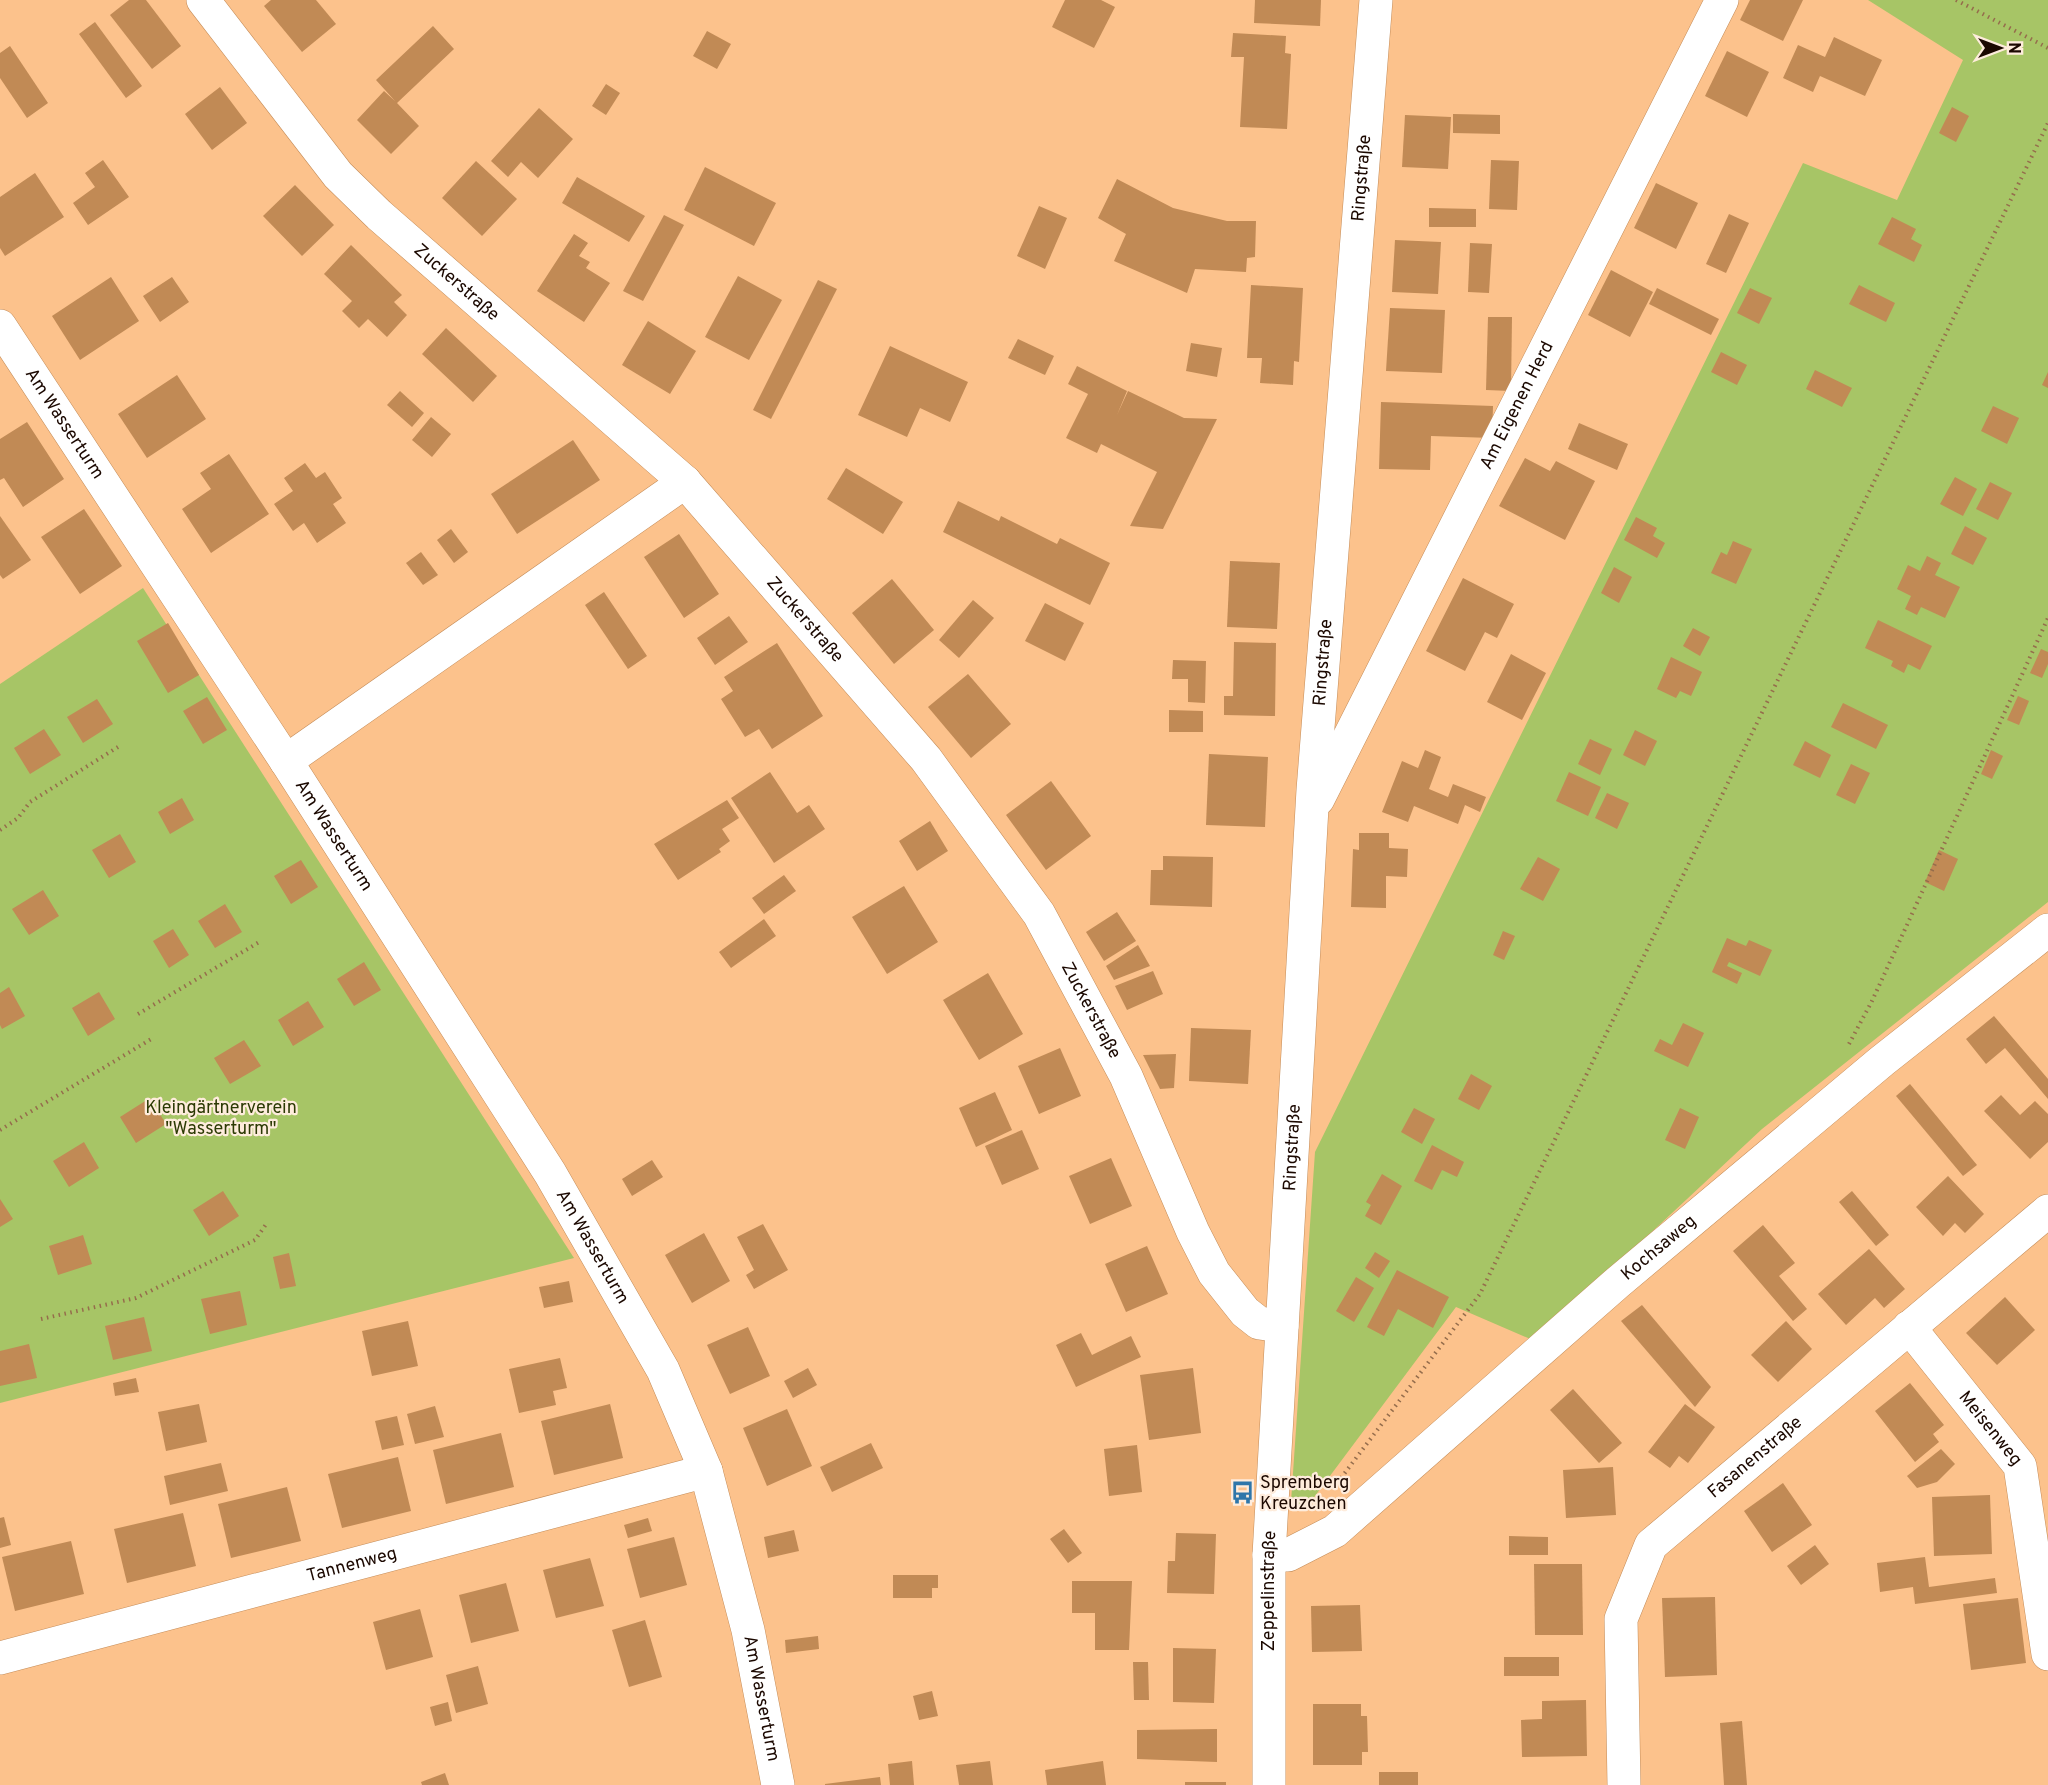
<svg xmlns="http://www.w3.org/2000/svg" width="2048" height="1785" viewBox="0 0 2048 1785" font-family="Overpass,sans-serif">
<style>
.green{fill:#a7c566}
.building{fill:#c18a55}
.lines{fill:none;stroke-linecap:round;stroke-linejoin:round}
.street-casing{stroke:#c48c58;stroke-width:34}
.path{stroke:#956d4c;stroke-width:4;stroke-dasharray:1.5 4.5;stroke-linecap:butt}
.street{stroke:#fff;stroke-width:33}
.labels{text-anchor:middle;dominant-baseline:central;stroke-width:4.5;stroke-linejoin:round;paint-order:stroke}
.street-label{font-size:18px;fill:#1b0800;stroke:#feecdc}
.park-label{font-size:18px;fill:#2c3a04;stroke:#feecdc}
.poi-label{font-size:18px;fill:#1b0800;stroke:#feecdc;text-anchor:start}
</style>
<rect width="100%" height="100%" fill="#fcc28c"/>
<g class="green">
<polygon points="1868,0 2048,0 2048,902 1762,1129 1535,1341 1456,1307 1306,1508 1291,1502 1315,1152 1803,163 1897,200 1963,60"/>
<polygon points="143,588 574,1258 0,1403 0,684"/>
</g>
<g class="building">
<polygon points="129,0 146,0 181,46 152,69 110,15"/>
<polygon points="271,0 316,0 336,24 302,52 264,6"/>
<polygon points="1065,0 1101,0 1115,7 1094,48 1052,27"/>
<polygon points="1255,0 1321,0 1320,26 1254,23"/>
<polygon points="1750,0 1803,0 1783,41 1740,20"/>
<polygon points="95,22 142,86 126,98 79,34"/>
<polygon points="433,26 454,49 397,103 419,126 391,154 357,120 384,91 395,101 376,80"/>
<polygon points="707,31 731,44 717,69 693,56"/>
<polygon points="1233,33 1286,36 1285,53 1291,54 1287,129 1240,127 1244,57 1231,57"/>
<polygon points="1834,37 1882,60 1865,96 1820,76 1813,92 1783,78 1798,45 1825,57"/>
<polygon points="10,46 48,103 27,118 0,78 0,53"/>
<polygon points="1727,51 1769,72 1747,117 1705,96"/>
<polygon points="606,84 620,93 606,115 592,106"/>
<polygon points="220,87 247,123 212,150 185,114"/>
<polygon points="1952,107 1969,116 1956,142 1939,133"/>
<polygon points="539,108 573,139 538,178 521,162 508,177 491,161"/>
<polygon points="1453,114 1500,115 1500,134 1453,133"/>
<polygon points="1405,115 1451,117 1448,169 1402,167"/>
<polygon points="103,160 129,197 88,225 73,203 95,187 85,173"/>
<polygon points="1491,160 1519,161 1517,210 1489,209"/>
<polygon points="476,161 517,199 482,236 442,198"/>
<polygon points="705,167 776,203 754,246 684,210"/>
<polygon points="35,173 64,217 5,256 0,248 0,197"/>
<polygon points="577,177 645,216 629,242 562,203"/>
<polygon points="1117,179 1173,208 1227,221 1256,221 1255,257 1247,258 1246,272 1195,269 1187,293 1114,261 1126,234 1098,218"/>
<polygon points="1656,183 1698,203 1676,249 1634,228"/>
<polygon points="295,185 334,225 302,256 263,216"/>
<polygon points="1039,206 1067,218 1045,269 1017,256"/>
<polygon points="1429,208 1476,209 1476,227 1429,227"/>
<polygon points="1729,214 1749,223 1726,273 1706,264"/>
<polygon points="664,215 684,225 643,301 623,291"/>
<polygon points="1892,217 1916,229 1911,239 1922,245 1914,262 1878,244"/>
<polygon points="574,234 588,243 579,256 590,262 586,268 610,283 584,322 537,291"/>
<polygon points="1395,240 1441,242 1438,294 1392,292"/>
<polygon points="1470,243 1492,244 1489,293 1468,292"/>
<polygon points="351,245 402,295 394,302 407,315 387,337 368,319 359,328 342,311 352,301 324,274"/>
<polygon points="1611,270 1653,292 1630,337 1588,315"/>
<polygon points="738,276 782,300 749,360 705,337"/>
<polygon points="111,277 139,321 80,360 52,316"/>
<polygon points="172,277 189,302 160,322 143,296"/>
<polygon points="818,280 837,289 771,419 753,410"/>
<polygon points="1251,285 1303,288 1299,362 1294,361 1293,385 1260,383 1262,358 1247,358"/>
<polygon points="1859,285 1895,303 1886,322 1849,304"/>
<polygon points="1657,288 1719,319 1711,335 1649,304"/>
<polygon points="1750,288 1772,298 1759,324 1737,313"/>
<polygon points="1390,308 1445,310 1442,373 1386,371"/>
<polygon points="1488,317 1512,317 1511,391 1486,390"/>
<polygon points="648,321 696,351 670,394 622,365"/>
<polygon points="446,328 497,376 473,402 422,354"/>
<polygon points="1018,339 1054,356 1045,375 1008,358"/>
<polygon points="1191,343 1222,348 1217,377 1186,371"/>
<polygon points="890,346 968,382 950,422 920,408 907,437 858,415"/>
<polygon points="1721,352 1747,365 1737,385 1711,372"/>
<polygon points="1077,366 1127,391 1117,415 1128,391 1184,418 1217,419 1163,529 1130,526 1157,472 1101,444 1097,453 1066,438 1088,394 1068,384"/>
<polygon points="1815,370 1852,388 1842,407 1806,389"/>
<polygon points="2048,372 2048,388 2042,385"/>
<polygon points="177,375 206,419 147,458 118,414"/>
<polygon points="400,391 424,413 412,427 387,405"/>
<polygon points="1381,402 1493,406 1492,438 1431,436 1430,470 1379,469"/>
<polygon points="1993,406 2019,418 2007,444 1981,431"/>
<polygon points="431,417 451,434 432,457 412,440"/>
<polygon points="27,422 64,479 23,507 4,478 0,480 0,439"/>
<polygon points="1579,423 1628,444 1617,470 1568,449"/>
<polygon points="573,440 600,480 517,534 491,494"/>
<polygon points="229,454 269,514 211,553 182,509 211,489 200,473"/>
<polygon points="1525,458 1550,471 1556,461 1595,481 1565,540 1499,506"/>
<polygon points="305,463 316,478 325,472 342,498 333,504 346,523 317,543 304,523 293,531 274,504 293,491 284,478"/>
<polygon points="846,468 903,502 883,534 827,499"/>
<polygon points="1955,477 1977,489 1963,516 1940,504"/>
<polygon points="1990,482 2012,493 1998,520 1976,509"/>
<polygon points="958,501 999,521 1001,516 1057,544 1060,538 1110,563 1090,605 943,532"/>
<polygon points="84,509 122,566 80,594 41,537"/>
<polygon points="0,516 31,560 3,579 0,575"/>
<polygon points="1636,517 1657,528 1653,536 1665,543 1657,558 1624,540"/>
<polygon points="1965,526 1987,538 1973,565 1951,554"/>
<polygon points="451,529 468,552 454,563 437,540"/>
<polygon points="679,534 719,594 684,618 644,557"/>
<polygon points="1733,541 1752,549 1736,584 1711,573 1721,552 1727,555"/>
<polygon points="421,552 438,575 423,585 406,563"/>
<polygon points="1927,556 1941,563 1935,575 1960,587 1945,618 1921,607 1917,615 1905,609 1911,596 1897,589 1908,565 1920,571"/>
<polygon points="1230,561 1280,563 1277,629 1227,627"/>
<polygon points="1614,567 1632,577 1619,603 1601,593"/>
<polygon points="1463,578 1514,604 1497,638 1485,632 1465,671 1426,651"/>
<polygon points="892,579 934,630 894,664 852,613"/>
<polygon points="604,592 647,656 628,669 585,605"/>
<polygon points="973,600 994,618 959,658 939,640"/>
<polygon points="1045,603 1084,623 1065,661 1025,641"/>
<polygon points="729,616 748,642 715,665 697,638"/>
<polygon points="1878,620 1932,646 1920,670 1908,664 1904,673 1891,666 1893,661 1865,648"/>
<polygon points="168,623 199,675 168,693 137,641"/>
<polygon points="1693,628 1710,637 1700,656 1683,646"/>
<polygon points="1234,642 1276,643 1275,716 1224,715 1224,696 1233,696"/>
<polygon points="777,643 823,716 772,749 759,729 745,737 721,699 733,691 724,677"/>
<polygon points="2041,649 2048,652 2048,664 2042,678 2030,673"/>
<polygon points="1511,654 1546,673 1522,720 1487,702"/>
<polygon points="1671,657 1702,672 1691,696 1680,691 1676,698 1657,689"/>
<polygon points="1173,660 1206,661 1205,703 1188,702 1188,679 1172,679"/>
<polygon points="968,674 1011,724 971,758 928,707"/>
<polygon points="2018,696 2029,701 2019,725 2007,720"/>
<polygon points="207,697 227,730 203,744 183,711"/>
<polygon points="97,699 113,724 83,743 67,717"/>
<polygon points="1843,703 1888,725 1876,749 1831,727"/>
<polygon points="1169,710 1203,711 1203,732 1169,732"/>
<polygon points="44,729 61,755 30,774 14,748"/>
<polygon points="1635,730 1657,741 1645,766 1623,755"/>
<polygon points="1590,739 1612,749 1600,775 1578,764"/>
<polygon points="1805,741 1831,755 1820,778 1793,765"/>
<polygon points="1425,750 1441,757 1429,789 1448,797 1453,784 1486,797 1480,812 1465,805 1458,824 1414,806 1408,822 1382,812 1402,761 1418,768"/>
<polygon points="1991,750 2003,756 1992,779 1981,774"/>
<polygon points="1209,754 1268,757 1265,827 1206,825"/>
<polygon points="1851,764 1870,773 1855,804 1836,795"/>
<polygon points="770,772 797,813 809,805 825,829 774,863 731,798"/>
<polygon points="1569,772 1601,787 1588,816 1556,801"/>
<polygon points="1051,781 1091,836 1046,870 1006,815"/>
<polygon points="1607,793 1629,803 1617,829 1595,818"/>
<polygon points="182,798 194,820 170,834 158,812"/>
<polygon points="727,800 739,818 722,829 730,841 719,849 721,852 678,880 654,844"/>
<polygon points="930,821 948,851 917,871 899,841"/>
<polygon points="1359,833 1389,833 1389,848 1408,849 1407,877 1386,876 1386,908 1351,907 1353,849 1359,850"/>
<polygon points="120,834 136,862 109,878 92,850"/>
<polygon points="1939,850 1958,859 1944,891 1925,882"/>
<polygon points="1163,856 1213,857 1212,907 1150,905 1151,870 1163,870"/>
<polygon points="1538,857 1560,869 1543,901 1520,889"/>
<polygon points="301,860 318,887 291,904 274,876"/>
<polygon points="784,875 796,891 764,914 752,898"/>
<polygon points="904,886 938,942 887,974 852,917"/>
<polygon points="43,890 59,916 29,935 12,909"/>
<polygon points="225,904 242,932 215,948 198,921"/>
<polygon points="1117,912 1136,941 1104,961 1086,932"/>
<polygon points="764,919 776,936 731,968 719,952"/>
<polygon points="173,929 189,955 169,968 153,941"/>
<polygon points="1503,931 1515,936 1504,960 1493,955"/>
<polygon points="1727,938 1746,946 1749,940 1772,950 1760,976 1729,962 1727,966 1742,973 1737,984 1712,972"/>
<polygon points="1138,945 1150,966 1114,980 1106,966"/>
<polygon points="364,962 381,990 354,1006 337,979"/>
<polygon points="1153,971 1163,994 1127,1010 1115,986"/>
<polygon points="988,973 1023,1034 979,1060 943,1000"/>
<polygon points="9,987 25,1016 2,1029 0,1025 0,993"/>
<polygon points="99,992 115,1019 88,1036 72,1008"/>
<polygon points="308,1001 324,1027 293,1046 278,1020"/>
<polygon points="1994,1016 2048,1079 2048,1099 2005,1048 1986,1064 1966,1039"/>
<polygon points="1683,1023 1704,1033 1688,1067 1654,1051 1660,1039 1672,1045"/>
<polygon points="1191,1028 1251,1030 1248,1084 1189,1081"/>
<polygon points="244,1040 261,1066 230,1084 214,1058"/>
<polygon points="1060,1048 1081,1096 1039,1114 1018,1066"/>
<polygon points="1176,1054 1174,1088 1160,1089 1143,1055"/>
<polygon points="1471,1074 1492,1086 1479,1110 1458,1099"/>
<polygon points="1910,1084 1977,1165 1963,1176 1896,1096"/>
<polygon points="995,1092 1012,1130 976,1147 959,1108"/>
<polygon points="2001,1095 2020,1115 2035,1101 2048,1114 2048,1142 2030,1159 1984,1111"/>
<polygon points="150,1098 166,1124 136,1143 120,1117"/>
<polygon points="1414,1108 1435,1119 1422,1144 1401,1132"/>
<polygon points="1680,1108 1699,1117 1685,1149 1665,1140"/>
<polygon points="1022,1130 1039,1169 1002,1185 985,1146"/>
<polygon points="84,1142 99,1168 69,1187 53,1161"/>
<polygon points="1432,1145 1464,1162 1457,1177 1442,1170 1432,1190 1414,1181"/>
<polygon points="1111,1158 1132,1206 1090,1224 1069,1176"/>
<polygon points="652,1160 663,1177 632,1196 622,1179"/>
<polygon points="1382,1174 1402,1186 1381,1225 1365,1216 1371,1205 1366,1202"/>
<polygon points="1948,1176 1984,1214 1965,1233 1955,1223 1943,1236 1916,1207"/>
<polygon points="223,1191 239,1216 209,1236 193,1210"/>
<polygon points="1852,1191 1889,1235 1876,1246 1839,1202"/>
<polygon points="0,1199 13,1219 0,1227"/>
<polygon points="763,1224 788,1270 754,1289 746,1275 754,1270 737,1237"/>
<polygon points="1763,1225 1795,1263 1779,1276 1807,1309 1793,1321 1733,1251"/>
<polygon points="704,1233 730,1281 692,1303 665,1255"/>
<polygon points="83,1235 92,1264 58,1275 49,1246"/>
<polygon points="1147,1246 1168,1294 1126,1312 1105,1264"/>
<polygon points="1869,1249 1905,1289 1884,1308 1875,1298 1846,1325 1818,1294"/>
<polygon points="1375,1252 1390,1261 1379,1278 1365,1268"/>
<polygon points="289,1253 296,1286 280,1289 273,1257"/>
<polygon points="1397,1270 1449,1297 1433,1328 1398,1309 1384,1336 1367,1327"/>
<polygon points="1356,1277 1374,1288 1354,1322 1336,1311"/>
<polygon points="569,1281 573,1302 544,1308 539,1287"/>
<polygon points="240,1291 247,1325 210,1334 201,1299"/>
<polygon points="2005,1297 2035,1330 1997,1365 1966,1333"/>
<polygon points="1642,1305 1711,1387 1695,1407 1621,1321"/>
<polygon points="144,1317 152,1351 113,1360 105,1326"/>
<polygon points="408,1321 418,1366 372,1376 362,1331"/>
<polygon points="1786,1321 1812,1349 1778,1382 1751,1355"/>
<polygon points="748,1327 770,1376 730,1394 707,1345"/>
<polygon points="1081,1333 1092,1355 1131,1336 1141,1357 1076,1387 1056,1345"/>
<polygon points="29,1344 37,1378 0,1386 0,1351"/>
<polygon points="560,1358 567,1388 553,1391 556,1405 519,1413 509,1369"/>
<polygon points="808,1368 817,1385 793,1398 784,1381"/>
<polygon points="1193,1368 1201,1433 1149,1440 1140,1375"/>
<polygon points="136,1378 139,1392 115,1396 113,1383"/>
<polygon points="1910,1383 1944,1425 1933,1434 1939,1442 1915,1462 1875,1411"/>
<polygon points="1573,1389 1622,1443 1599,1463 1550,1410"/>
<polygon points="199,1404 207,1442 166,1451 158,1412"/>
<polygon points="610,1404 623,1458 554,1475 541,1421"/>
<polygon points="1685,1404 1715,1427 1688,1463 1679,1456 1670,1468 1648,1452"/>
<polygon points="435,1406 444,1437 415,1444 407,1414"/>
<polygon points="787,1409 812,1466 767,1486 743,1428"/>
<polygon points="397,1416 404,1445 382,1450 375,1421"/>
<polygon points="501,1433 514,1487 446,1504 433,1450"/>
<polygon points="871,1443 883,1468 832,1492 820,1467"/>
<polygon points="1137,1445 1142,1492 1109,1496 1104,1449"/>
<polygon points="1941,1449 1955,1464 1937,1482 1917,1488 1907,1476"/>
<polygon points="398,1457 411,1511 342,1528 328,1474"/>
<polygon points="221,1463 228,1491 170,1505 164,1476"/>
<polygon points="1613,1467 1616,1515 1566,1518 1563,1470"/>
<polygon points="1783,1483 1812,1525 1772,1552 1744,1511"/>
<polygon points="287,1487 301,1541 231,1558 218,1504"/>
<polygon points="1990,1495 1992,1554 1934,1556 1932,1497"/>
<polygon points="183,1513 196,1566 127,1583 114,1529"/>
<polygon points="4,1517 11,1545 0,1548 0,1518"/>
<polygon points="648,1518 652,1531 628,1538 624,1525"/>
<polygon points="1064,1529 1082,1553 1068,1563 1050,1539"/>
<polygon points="794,1530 799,1551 768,1558 764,1537"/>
<polygon points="1176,1533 1216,1534 1214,1594 1167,1593 1168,1561 1175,1561"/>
<polygon points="1509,1536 1548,1537 1548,1555 1509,1555"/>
<polygon points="674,1537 687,1585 640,1598 627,1549"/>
<polygon points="71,1541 84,1594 15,1611 2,1557"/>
<polygon points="1815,1545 1829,1564 1801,1585 1787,1566"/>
<polygon points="1925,1557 1929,1587 1995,1578 1997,1593 1915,1604 1913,1587 1880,1592 1877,1563"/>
<polygon points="590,1558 604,1606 556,1618 543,1570"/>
<polygon points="1534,1564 1582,1564 1583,1635 1535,1635"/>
<polygon points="893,1575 938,1575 938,1588 932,1588 932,1598 893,1598"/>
<polygon points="1072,1581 1132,1581 1129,1650 1095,1650 1095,1613 1072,1613"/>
<polygon points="506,1583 519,1631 471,1643 459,1595"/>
<polygon points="1715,1597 1717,1675 1665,1677 1662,1598"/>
<polygon points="2018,1598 2026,1663 1971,1670 1963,1604"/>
<polygon points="1360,1605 1362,1651 1312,1652 1311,1606"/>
<polygon points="420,1609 433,1657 386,1670 373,1622"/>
<polygon points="645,1620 662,1677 629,1687 612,1630"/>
<polygon points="818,1636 819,1649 786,1653 785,1640"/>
<polygon points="1173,1648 1216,1649 1214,1703 1173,1702"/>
<rect x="1504" y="1657" width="55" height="19"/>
<polygon points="1133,1662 1148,1662 1149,1700 1134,1700"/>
<polygon points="478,1666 488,1704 456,1713 446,1675"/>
<polygon points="932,1691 938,1716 919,1720 913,1696"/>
<polygon points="1586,1700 1587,1756 1522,1757 1521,1720 1542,1719 1542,1701"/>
<polygon points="448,1702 452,1721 435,1726 430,1707"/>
<polygon points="1313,1704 1361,1704 1361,1716 1367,1716 1368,1752 1362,1752 1362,1765 1313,1765"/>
<polygon points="1742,1721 1747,1785 1724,1785 1720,1723"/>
<polygon points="1217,1729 1217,1762 1137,1759 1137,1730"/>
<polygon points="912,1761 914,1785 890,1785 888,1764"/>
<polygon points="990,1761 993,1785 959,1785 956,1765"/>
<polygon points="1103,1761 1106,1785 1047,1785 1045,1770"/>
<rect x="1379" y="1772" width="39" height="13"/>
<polygon points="445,1773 449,1785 422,1785 421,1782"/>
<polygon points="880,1777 881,1785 825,1785 825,1784"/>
<rect x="1185" y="1782" width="41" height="3"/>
</g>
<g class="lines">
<defs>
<g id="street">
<path id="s1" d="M203,0L338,175L379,215L685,482L926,759L1039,914L1126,1076L1193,1232L1214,1273L1245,1312L1259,1323L1282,1326"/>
<path id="s2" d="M0,326L286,761L550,1173L663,1370L706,1471L748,1630L778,1785"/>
<polyline points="286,761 685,482"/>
<path id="s3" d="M1318,799L1722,0"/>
<path id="s4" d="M1909,1327L2020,1466L2048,1654"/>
<path id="s5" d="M1269,1555H1288L1335,1531L1617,1283L1882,1061L2048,930"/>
<path id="s6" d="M0,1658L706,1471"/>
<path id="s7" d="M1269,1785V1555L1313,790L1376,0"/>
<path id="s8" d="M1624,1785L1621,1619L1651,1545L2048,1211"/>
</g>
</defs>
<use href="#street" class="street-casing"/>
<g class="path">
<polyline points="1956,0 2048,48"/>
<polyline points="0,830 18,818 30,802 118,747"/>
<polyline points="138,1014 261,941"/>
<polyline points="1849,1044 1872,1001 2048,618"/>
<polyline points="0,1130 153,1038"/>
<polyline points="41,1319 136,1298 255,1240 267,1223"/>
<polyline points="1341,1478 1480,1294 2048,123"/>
</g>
<use href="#street" class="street"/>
</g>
<defs>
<symbol id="bus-bare" viewBox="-9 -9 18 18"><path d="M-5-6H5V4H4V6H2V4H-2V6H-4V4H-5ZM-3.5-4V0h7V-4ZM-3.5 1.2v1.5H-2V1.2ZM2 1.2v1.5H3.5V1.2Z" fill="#2e76aa" stroke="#feecdc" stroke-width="2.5" paint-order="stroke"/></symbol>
</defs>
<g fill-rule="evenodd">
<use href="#bus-bare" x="1226" y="1476" width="33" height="33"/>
</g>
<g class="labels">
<g class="street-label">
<text stroke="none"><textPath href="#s7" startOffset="1610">Ringstraße</textPath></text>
<text stroke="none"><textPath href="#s1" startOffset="381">Zuckerstraße</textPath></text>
<text stroke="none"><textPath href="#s3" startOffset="441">Am Eigenen Herd</textPath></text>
<text stroke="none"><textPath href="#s2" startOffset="117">Am Wasserturm</textPath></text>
<text stroke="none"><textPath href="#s1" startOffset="867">Zuckerstraße</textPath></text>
<text stroke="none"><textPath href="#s7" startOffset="1124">Ringstraße</textPath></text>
<text stroke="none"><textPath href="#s2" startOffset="609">Am Wasserturm</textPath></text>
<text stroke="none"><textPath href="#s1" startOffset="1353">Zuckerstraße</textPath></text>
<text stroke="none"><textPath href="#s7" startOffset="638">Ringstraße</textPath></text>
<text stroke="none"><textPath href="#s2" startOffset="1095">Am Wasserturm</textPath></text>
<text stroke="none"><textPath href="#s5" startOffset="502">Kochsaweg</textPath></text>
<text stroke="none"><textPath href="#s4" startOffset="130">Meisenweg</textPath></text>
<text stroke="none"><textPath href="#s8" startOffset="382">Fasanenstraße</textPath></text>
<text stroke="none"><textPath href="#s6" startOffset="364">Tannenweg</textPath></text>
<text stroke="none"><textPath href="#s7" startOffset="194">Zeppelinstraße</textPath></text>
<text stroke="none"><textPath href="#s2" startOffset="1581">Am Wasserturm</textPath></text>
</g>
<g class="park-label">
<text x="221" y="1108">Kleingärtnerverein<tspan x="221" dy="21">"Wasserturm"</tspan></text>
</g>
<g class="poi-label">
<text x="1260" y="1483">Spremberg<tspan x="1260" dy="21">Kreuzchen</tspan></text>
</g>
</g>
<g transform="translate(2000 48) rotate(90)" stroke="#feecdc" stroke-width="4.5" paint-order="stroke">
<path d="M0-4.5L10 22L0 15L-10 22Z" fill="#1b0800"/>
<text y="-9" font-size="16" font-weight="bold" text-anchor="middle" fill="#1b0800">N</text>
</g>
</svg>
